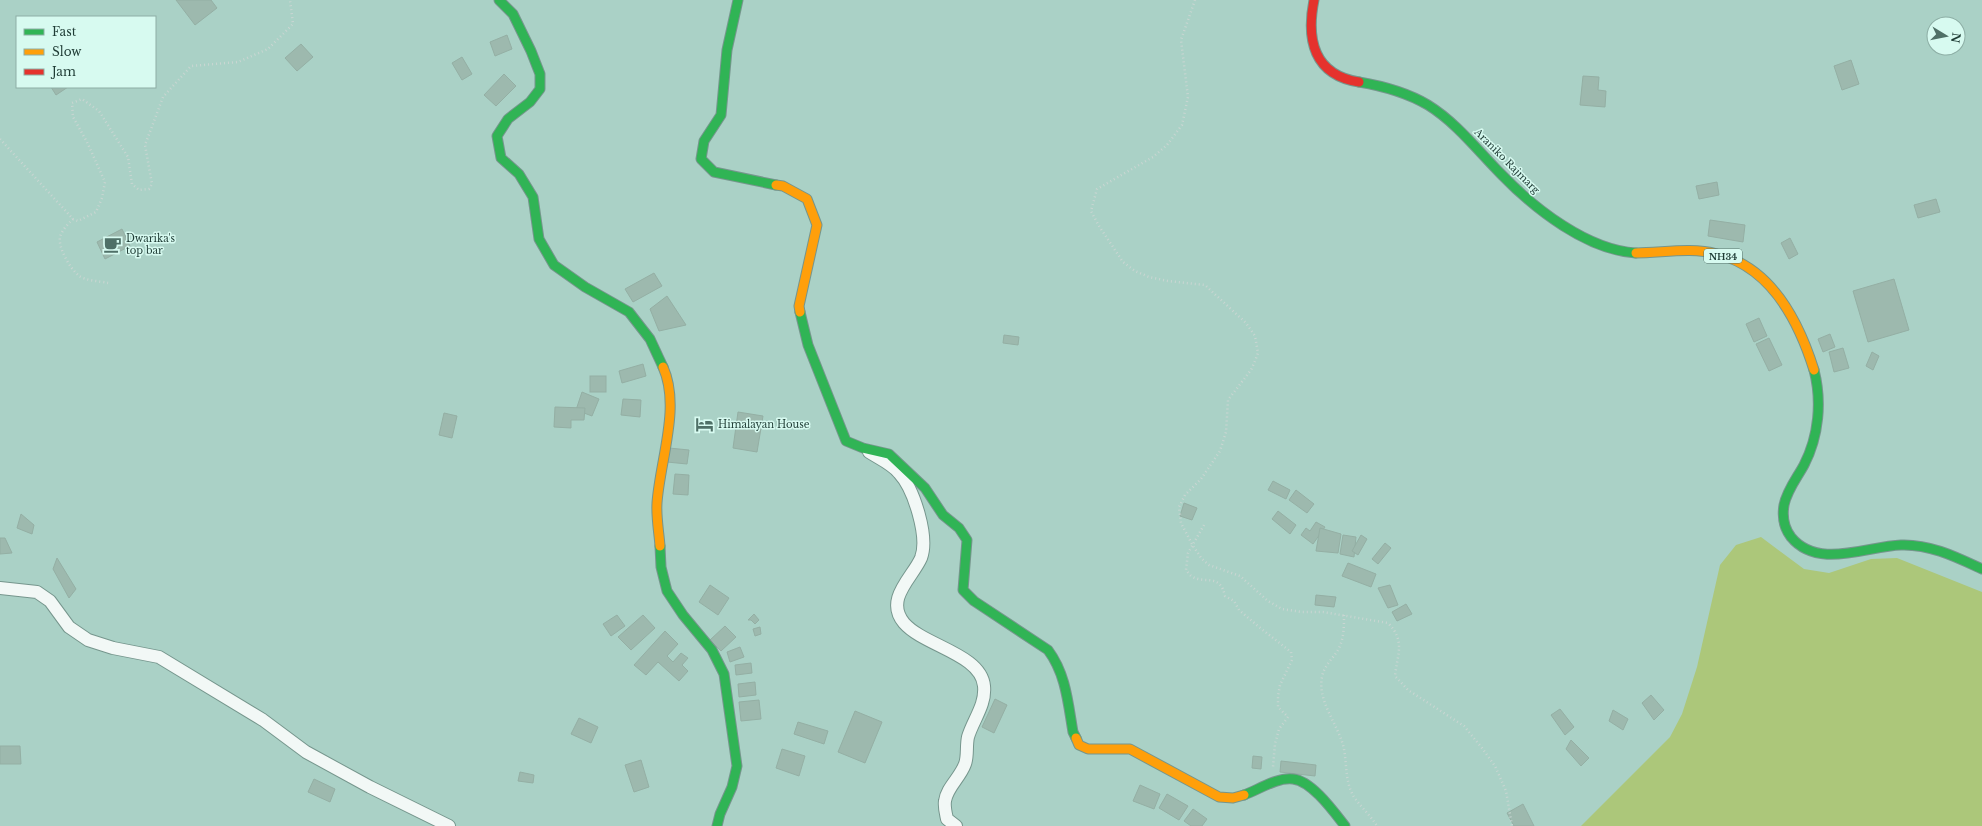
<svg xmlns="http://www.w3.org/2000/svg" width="1982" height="826" viewBox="0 0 1982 826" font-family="'Libre Baskerville',serif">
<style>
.green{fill:#acc77a}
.building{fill:#9db9ae;stroke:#94afa4}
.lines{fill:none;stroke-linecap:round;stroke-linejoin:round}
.street-casing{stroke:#76968d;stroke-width:14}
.fast-casing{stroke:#76968d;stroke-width:11}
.slow-casing{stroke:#76968d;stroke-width:11}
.jam-casing{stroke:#76968d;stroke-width:11}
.path{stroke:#c9d6d2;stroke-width:2.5;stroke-dasharray:1 3;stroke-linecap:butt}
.street{stroke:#f2f8f6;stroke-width:12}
.fast{stroke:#30b455;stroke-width:9}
.slow{stroke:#ff9f0a;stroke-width:9}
.jam{stroke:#e5322d;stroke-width:9}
.labels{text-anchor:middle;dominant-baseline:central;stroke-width:3;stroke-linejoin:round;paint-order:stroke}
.shield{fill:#d7faf0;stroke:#56746c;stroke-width:1}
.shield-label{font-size:9px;font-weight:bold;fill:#1e3b34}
.street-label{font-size:10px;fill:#1e3b34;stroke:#d7faf0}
.poi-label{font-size:10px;fill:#1e3b34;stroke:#d7faf0;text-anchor:start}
</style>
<rect width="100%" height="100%" fill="#aad1c6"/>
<polygon class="green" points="1761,537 1804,569 1829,573 1871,559 1897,558 1982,592 1982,826 1581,826 1670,737 1682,714 1697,667 1720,565 1736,545"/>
<g class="building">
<polygon points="176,0 211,0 217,8 195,25"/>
<polygon points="507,35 512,49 495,56 490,42"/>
<polygon points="301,44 313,57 297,71 285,58"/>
<polygon points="462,57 472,74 462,80 452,63"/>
<polygon points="1851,60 1859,84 1842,90 1834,66"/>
<polygon points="504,74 516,86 496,106 484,95"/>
<polygon points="1583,76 1599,77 1598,90 1606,91 1605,107 1580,105"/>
<polygon points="51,87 68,87 56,95"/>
<polygon points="1717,182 1719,195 1699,199 1696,186"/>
<polygon points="1936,199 1940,212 1918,218 1914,205"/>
<polygon points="1710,220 1745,225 1743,242 1708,236"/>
<polygon points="122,229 130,246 105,259 97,242"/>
<polygon points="1790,238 1798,254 1789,259 1781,243"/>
<polygon points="654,273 662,286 633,302 625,289"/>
<polygon points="1894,279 1909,330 1868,342 1853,291"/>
<polygon points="667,296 686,325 659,331 650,309"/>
<polygon points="1759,318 1767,336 1754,342 1746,324"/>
<polygon points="1830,334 1835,347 1823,352 1818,339"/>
<polygon points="1004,335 1019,337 1018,345 1003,343"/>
<polygon points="1769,338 1782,365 1769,371 1756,344"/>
<polygon points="1843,348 1849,368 1834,372 1829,352"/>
<polygon points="1872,352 1879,356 1873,370 1866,366"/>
<polygon points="643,364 646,376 622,383 619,371"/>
<rect x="590" y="376" width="16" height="16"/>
<polygon points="582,392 599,399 592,416 576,410"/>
<polygon points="623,399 641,400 640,417 621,415"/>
<polygon points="555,407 585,408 584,420 571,420 571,428 554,427"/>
<polygon points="738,412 763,416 757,452 733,448"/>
<polygon points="444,413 457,416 452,438 439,435"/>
<polygon points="669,448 689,450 687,464 667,462"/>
<polygon points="675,474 689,475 688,495 673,494"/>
<polygon points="1273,481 1290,490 1286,499 1268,490"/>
<polygon points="1296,490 1314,504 1307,513 1289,500"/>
<polygon points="1184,503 1197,508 1192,520 1180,516"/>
<polygon points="1278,511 1296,525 1290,534 1272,519"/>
<polygon points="21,514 34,525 32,534 17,528"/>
<polygon points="1316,522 1325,527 1313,544 1301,535 1306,528 1310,531"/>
<polygon points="1320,528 1341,534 1338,553 1316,551"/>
<polygon points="1343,535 1356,537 1354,557 1340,554"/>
<polygon points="1361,535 1367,539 1358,555 1352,551"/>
<polygon points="0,538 5,538 12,553 0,554"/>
<polygon points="1385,543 1391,548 1378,564 1372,559"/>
<polygon points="57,558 76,589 69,598 53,569"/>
<polygon points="1348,563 1376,574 1371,587 1342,576"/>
<polygon points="710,585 729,598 718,615 699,602"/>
<polygon points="1390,585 1398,605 1388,608 1378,588"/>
<polygon points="1316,595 1336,597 1334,607 1315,605"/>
<polygon points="1406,604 1412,614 1397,621 1392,612"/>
<polygon points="754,614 759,620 755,624 751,620 748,620"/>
<polygon points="617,615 625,626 611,636 603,624"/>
<polygon points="643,615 655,628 631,650 618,637"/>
<polygon points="725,626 736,637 721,651 710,640"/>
<polygon points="760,627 761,634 755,636 753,629"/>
<polygon points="665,631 678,644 667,656 673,662 681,653 688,658 682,665 688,671 679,681 658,662 646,675 634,665"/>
<polygon points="740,647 744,657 730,662 727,652"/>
<polygon points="751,663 752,673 736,675 735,665"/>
<polygon points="755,682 756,695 739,697 738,684"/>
<polygon points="1651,695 1664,710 1654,720 1642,703"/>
<polygon points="995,699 1007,705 994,733 982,727"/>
<polygon points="759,700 761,719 741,721 739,702"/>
<polygon points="1560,709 1574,727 1565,735 1551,715"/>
<polygon points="1613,710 1628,719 1623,730 1609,721"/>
<polygon points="855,711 882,722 865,763 838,752"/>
<polygon points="579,718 598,727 591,743 571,734"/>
<polygon points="798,722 828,731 824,744 794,734"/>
<polygon points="1571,740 1589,758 1581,766 1566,749"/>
<polygon points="0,746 20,746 21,764 0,764"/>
<polygon points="782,749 805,756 799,776 776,768"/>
<polygon points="1253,756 1262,757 1261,769 1252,768"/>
<polygon points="641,760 649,787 634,792 625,765"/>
<polygon points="1281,761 1316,765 1315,776 1280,772"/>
<polygon points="520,772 534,775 533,783 518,781"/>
<polygon points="314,779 335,789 330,802 308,792"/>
<polygon points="1140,785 1160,794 1154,809 1133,801"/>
<polygon points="1167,794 1188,806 1179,820 1159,808"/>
<polygon points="1523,804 1534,826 1514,826 1507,813"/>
<polygon points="1193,809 1207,819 1202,826 1191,826 1184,821"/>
</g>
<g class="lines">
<defs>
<g id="street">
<path d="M869,452C878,458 892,464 899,473C914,489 929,537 921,558C913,577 884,599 904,623C924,646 981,654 984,686C986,705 973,720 968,737C966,746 968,756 965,764C960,778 947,787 945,801C944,807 946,814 947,819L956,826"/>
<polyline points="0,588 37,592 50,601 69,627 88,640 113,648 159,657 263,720 306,752 370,787 449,826"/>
</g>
<g id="fast">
<polyline points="499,0 513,14 531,51 540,74 540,89 530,102 508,119 497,136 501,158 519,174 533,197 539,239 554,265 585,287 629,312 650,339 663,367"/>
<polyline points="738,0 727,50 721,115 704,141 701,159 714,172 776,185"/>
<path d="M1359,82C1383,86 1406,92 1428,105C1457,123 1478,151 1502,175C1535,209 1587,250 1636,253"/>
<path d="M800,312L808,345L846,441L863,448L889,454L925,488L943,515L959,528L967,540L963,590L974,601L1048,650C1066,674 1068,703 1073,732L1076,738"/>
<path d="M1814,370C1822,401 1819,436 1804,465C1797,478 1787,490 1784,505C1782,517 1784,528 1791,537C1818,570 1867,546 1901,545C1930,544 1956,557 1982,569"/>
<polyline points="660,546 661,567 667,591 683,615 712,650 724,674 737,766 732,787 720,814 717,826"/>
<path d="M1244,795C1258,790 1277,777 1293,779C1312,781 1334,812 1345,826"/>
</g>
<g id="slow">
<polyline points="776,185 783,186 807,199 817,225 799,306 800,312"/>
<path d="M1636,253C1662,253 1691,247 1717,254C1771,267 1799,322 1814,370"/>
<path d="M660,546C659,532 656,517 657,503C660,460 681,407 663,367"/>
<polyline points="1076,738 1079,745 1088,749 1130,749 1219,797 1233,798 1244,795"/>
</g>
<path id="jam" d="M1314,0C1306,40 1314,75 1359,82"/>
</defs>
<use href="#street" class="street-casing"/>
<use href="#fast" class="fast-casing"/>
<use href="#slow" class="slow-casing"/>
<use href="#jam" class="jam-casing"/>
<g class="path">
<path d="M1195,0L1181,40L1188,97L1182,125L1167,145L1153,157L1097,189L1091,211L1099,226L1123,262L1135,271L1149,277L1168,281L1205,285L1246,323L1255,336L1258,353L1255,361L1251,370L1228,400L1226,432L1220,451L1201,479L1185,495L1179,507L1181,523L1193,546L1202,559L1209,565L1240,576L1268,601L1282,609L1302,612H1323L1388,623C1406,641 1397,655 1395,676L1408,690L1464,726L1482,748L1495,766L1506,791L1512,826"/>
<polyline points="0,139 73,219 78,221 96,212 102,198 105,182 87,142 73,117 72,103 82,99 99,111 128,157 132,184 139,190 149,189 152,184 145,145 163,97 191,66 238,62 268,49 293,24 290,0"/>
<path d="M73,219C68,224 62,230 60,237C58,248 70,268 78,275C85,281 100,281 108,283"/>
<path d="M1204,525L1188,553L1186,570C1188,572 1190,576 1193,577C1205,584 1220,573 1225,596L1234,601L1239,610L1259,627L1291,652L1292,660L1280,685L1278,696V707L1288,717L1279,729L1275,744L1273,767"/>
<path d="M1344,615C1344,626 1344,638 1339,648C1334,658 1324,665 1322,677C1317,702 1339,725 1344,749C1347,766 1345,782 1354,797C1361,807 1370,815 1377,826"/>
</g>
<use href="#street" class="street"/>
<use href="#fast" class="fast"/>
<use href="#slow" class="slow"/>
<use href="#jam" class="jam"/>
</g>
<defs>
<symbol id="cafe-bare" viewBox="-9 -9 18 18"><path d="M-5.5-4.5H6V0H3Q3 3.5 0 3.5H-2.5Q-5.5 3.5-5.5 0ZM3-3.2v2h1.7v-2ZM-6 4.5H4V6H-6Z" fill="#4f7067" stroke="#d7faf0" stroke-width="2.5" paint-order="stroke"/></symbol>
<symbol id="hotel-bare" viewBox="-9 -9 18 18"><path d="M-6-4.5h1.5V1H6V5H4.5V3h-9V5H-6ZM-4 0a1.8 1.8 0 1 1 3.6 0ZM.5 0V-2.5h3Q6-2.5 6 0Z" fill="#4f7067" stroke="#d7faf0" stroke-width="2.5" paint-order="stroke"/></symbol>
</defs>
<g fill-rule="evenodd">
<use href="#cafe-bare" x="100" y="232" width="25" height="25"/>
<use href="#hotel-bare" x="692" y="412" width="25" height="25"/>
</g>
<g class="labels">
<rect class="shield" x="1704" y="249" width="38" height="14" rx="3"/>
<g class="shield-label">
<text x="1723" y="256">NH34</text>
</g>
<g class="street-label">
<text transform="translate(1507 161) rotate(45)">Araniko Rajmarg</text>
</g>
<g class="poi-label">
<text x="126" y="238">Dwarika's<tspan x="126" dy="12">top bar</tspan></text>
<text x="718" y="424">Himalayan House</text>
</g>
</g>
<rect x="16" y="16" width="140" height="72" fill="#d7faf0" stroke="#8daea5"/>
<rect x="24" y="29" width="20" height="6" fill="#30b455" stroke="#8daea5"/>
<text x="52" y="36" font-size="12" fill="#1e3b34">Fast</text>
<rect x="24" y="49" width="20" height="6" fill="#ff9f0a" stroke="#8daea5"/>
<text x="52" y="56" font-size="12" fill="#1e3b34">Slow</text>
<rect x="24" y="69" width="20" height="6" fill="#e5322d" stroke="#8daea5"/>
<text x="52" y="76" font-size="12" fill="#1e3b34">Jam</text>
<g transform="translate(1946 36) rotate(100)"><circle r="19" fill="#d7faf0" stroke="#8daea5"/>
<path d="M0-3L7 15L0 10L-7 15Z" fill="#4f7067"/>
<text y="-6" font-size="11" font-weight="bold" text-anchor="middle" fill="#1e3b34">N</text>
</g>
</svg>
